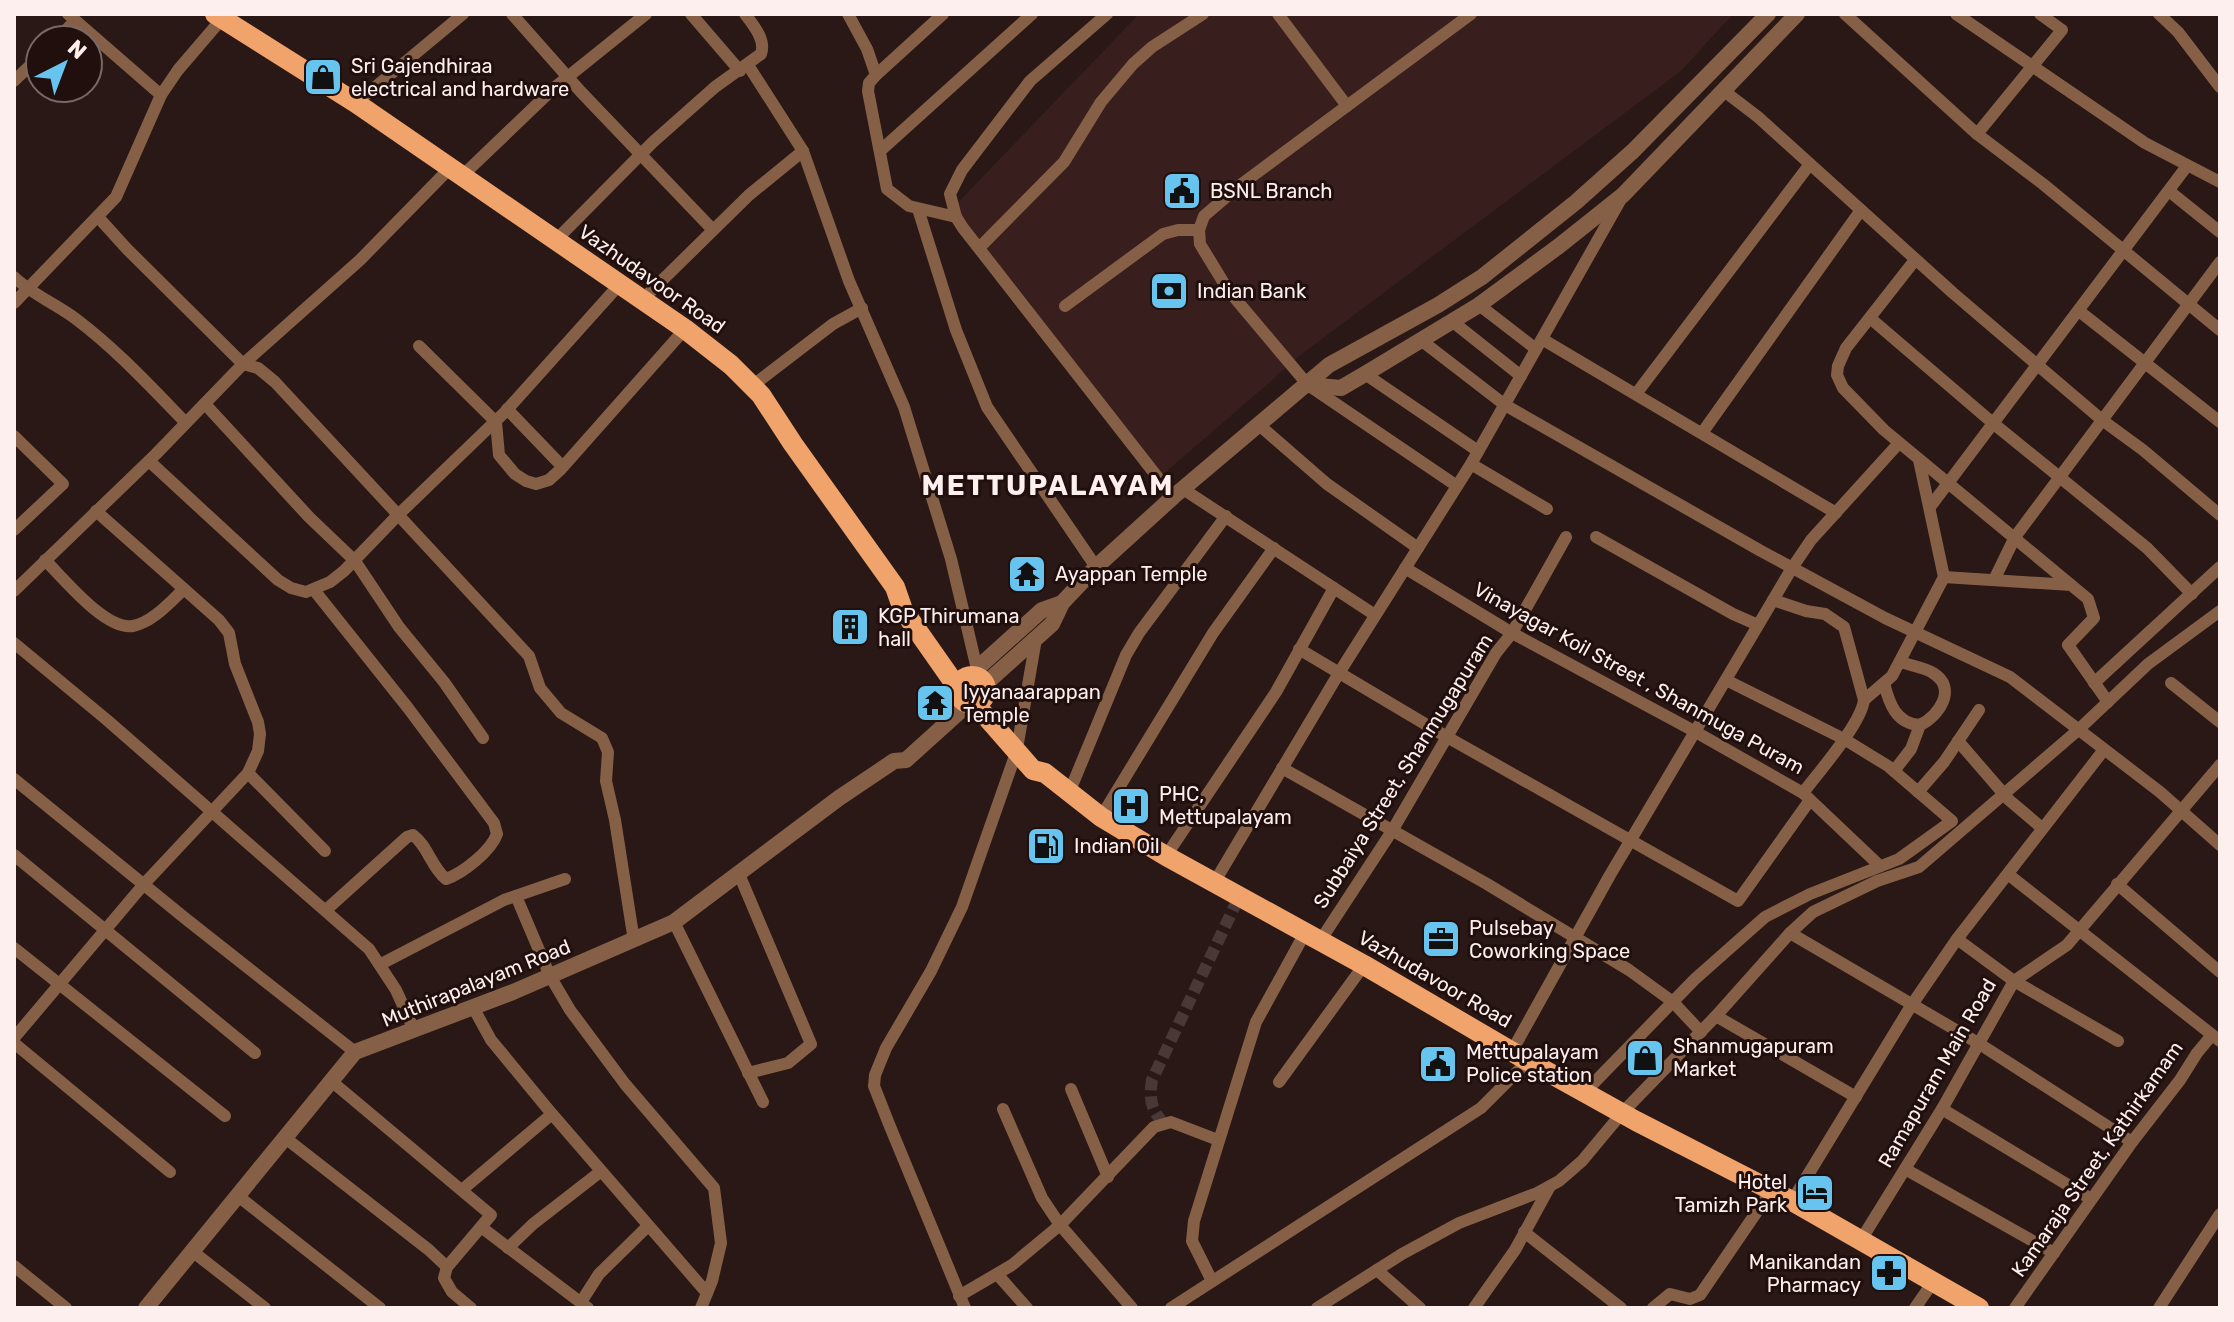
<svg xmlns="http://www.w3.org/2000/svg" width="2234" height="1322" viewBox="0 0 2234 1322" font-family="Rubik,sans-serif">
<style>
.built{fill:#381f1d}
.lines{fill:none;stroke-linecap:round;stroke-linejoin:round}
.minor-tunnel{stroke:#4a3836;stroke-width:12;stroke-dasharray:12 6;stroke-linecap:butt}
.minor{stroke:#866046;stroke-width:12}
.tertiary{stroke:#866046;stroke-width:16}
.primary{stroke:#f1a36c;stroke-width:20}
.labels{text-anchor:middle;dominant-baseline:central;stroke-width:6;stroke-linejoin:round;paint-order:stroke}
.poi-label{font-size:20px;fill:#fdefee;stroke:#200f0d;text-anchor:start}
.street-label{font-size:20px;fill:#fdefee;stroke:#200f0d}
.district-label{font-size:28px;font-weight:bold;letter-spacing:2px;fill:#fdefee;stroke:#200f0d}
</style>
<rect width="100%" height="100%" fill="#2a1816"/>
<polygon class="built" points="1139,14 1733,14 1681,71 1303,353 1159,478 948,213"/>
<g class="lines">
<path class="minor-tunnel" d="M1163,1123C1151,1109 1149,1099 1152,1080L1239,897"/>
<g class="minor">
<polyline points="68,14 161,95"/>
<polyline points="512,14 581,92 713,230"/>
<polyline points="691,14 740,71"/>
<polyline points="848,14 867,49 876,75"/>
<polyline points="943,14 876,75 869,83 868,91 887,189 909,206 956,217"/>
<polyline points="1107,14 1030,81 962,170 950,194 956,217 963,228 1173,497"/>
<polyline points="1278,14 1347,106"/>
<polyline points="1845,14 1977,134 2043,184 2220,330"/>
<polyline points="1956,14 2145,143 2220,182"/>
<polyline points="2159,14 2178,32 2220,87"/>
<polyline points="56,40 75,21"/>
<polyline points="748,65 803,151 849,281 904,407 951,559 977,669"/>
<polyline points="14,81 40,56"/>
<polyline points="1724,91 1758,117 1953,293 2102,420 2143,450 2220,515"/>
<polyline points="356,103 463,14"/>
<polyline points="1977,134 2062,30 2040,14"/>
<polyline points="880,151 1032,14"/>
<polyline points="462,176 554,88 646,14"/>
<polyline points="2169,191 2220,232"/>
<polyline points="918,209 956,330 987,407 1096,567"/>
<polyline points="98,217 127,249 243,364 258,368 275,382 529,656 540,688 561,713 602,738 608,752 606,781 615,820 634,941"/>
<path d="M555,241L653,142L715,87L761,54C766,40 754,26 745,14"/>
<polyline points="979,248 1064,162 1101,102 1133,64 1152,47 1203,14"/>
<polyline points="1915,260 1846,348 1838,366 1837,375 1843,388 1884,430 2088,599 2094,618 2068,645 2108,702"/>
<path d="M14,277C33,295 56,304 76,319C117,350 151,387 186,423"/>
<polyline points="641,301 749,195 803,151"/>
<polyline points="14,303 116,197 161,95 178,70 226,14"/>
<polyline points="1479,305 1536,349"/>
<polyline points="1065,306 1163,234 1178,230 1199,230"/>
<polyline points="2079,311 2220,422"/>
<polyline points="1870,318 1994,424 2147,548 2192,594"/>
<polyline points="1453,322 1521,376"/>
<polyline points="1542,339 1836,513"/>
<polyline points="1422,341 1505,405 1761,551 1885,618 2010,677 2160,792 2220,845"/>
<polyline points="419,346 496,422 499,455 515,474 526,481 536,484 549,480 561,469 685,329"/>
<polyline points="1365,374 1478,451"/>
<polyline points="752,386 833,324 862,308"/>
<polyline points="1636,394 1810,164"/>
<polyline points="205,404 309,517 355,561 399,627 444,682 483,738"/>
<polyline points="507,409 558,462"/>
<polyline points="1259,425 1327,484 1418,548"/>
<polyline points="1702,433 1861,210"/>
<polyline points="14,436 63,484 14,530"/>
<polyline points="149,461 278,580 291,588 306,592 330,582 344,571 398,515 505,412 619,285"/>
<polyline points="1471,464 1547,509"/>
<polyline points="1457,486 1308,385 1228,290 1200,244 1199,230 1204,216 1239,186 1471,14"/>
<polyline points="1183,489 1375,615"/>
<polyline points="1930,507 2187,166"/>
<polyline points="1596,537 1733,614 1758,625"/>
<path d="M45,560C64,579 106,631 133,626C153,622 170,602 184,589"/>
<polyline points="1405,568 1512,633 1694,731 1803,793 1880,866"/>
<polyline points="1944,577 2071,585"/>
<polyline points="1995,578 2015,537 2220,262"/>
<path d="M314,590L408,708L494,823L497,834C491,851 463,873 446,879C431,867 428,846 413,835L407,837L326,910"/>
<polyline points="14,591 156,454 243,364 360,260 450,168"/>
<path d="M1773,600L1806,611L1825,614L1844,627L1864,700C1861,724 1818,773 1803,793"/>
<polyline points="14,643 107,720 369,949 396,990 414,1030"/>
<polyline points="1299,649 1447,737 1738,901 1810,800"/>
<path d="M1884,683C1889,703 1896,724 1920,725C1939,716 1958,688 1933,673C1924,667 1911,666 1901,662"/>
<polyline points="2094,683 2220,567"/>
<polyline points="2171,683 2220,722"/>
<polyline points="1864,700 1892,676 1944,577 1919,460"/>
<polyline points="1958,741 2009,800 2042,828"/>
<polyline points="1018,743 1036,639"/>
<polyline points="1282,768 1487,884 1629,970 1673,1002 1701,1032"/>
<polyline points="1894,771 1911,749 1920,725"/>
<polyline points="248,773 325,851"/>
<polyline points="14,779 186,919 355,1052"/>
<polyline points="1918,792 1944,762 1979,710"/>
<polyline points="1069,793 1126,655 1139,633 1226,516"/>
<polyline points="1101,817 1213,633 1274,548"/>
<polyline points="14,855 255,1053"/>
<polyline points="1166,856 1276,692 1334,588"/>
<polyline points="739,874 811,1044 788,1063 748,1073"/>
<polyline points="2009,875 2220,1041"/>
<polyline points="1214,883 1339,673 1471,464 1621,199"/>
<polyline points="2117,884 2220,972"/>
<polyline points="516,896 550,976 570,1010 625,1084 714,1188 721,1243 712,1281 701,1308"/>
<polyline points="674,922 763,1102"/>
<polyline points="1790,933 1978,1043 2132,1142"/>
<polyline points="1957,939 2014,981 2118,1041"/>
<polyline points="1320,941 1392,831 1496,653 1512,633 1566,537"/>
<polyline points="14,948 225,1116"/>
<polyline points="381,964 504,900 565,879"/>
<polyline points="473,1007 491,1040 552,1114 707,1293"/>
<polyline points="1716,1016 1856,1097"/>
<polyline points="14,1038 144,884 248,773 258,751 260,734 258,722 235,664 229,633 219,620 96,511"/>
<polyline points="14,1043 170,1172"/>
<polyline points="1512,1051 1610,875 1792,568 1811,540 1899,443"/>
<polyline points="330,1080 491,1215 447,1267 444,1278 452,1292 471,1308"/>
<polyline points="1279,1082 1364,965"/>
<polyline points="1071,1089 1108,1177"/>
<polyline points="1585,1092 1695,979 1765,917 1810,894 1899,859 1952,821 1888,766 1844,739 1726,680"/>
<polyline points="1003,1109 1042,1198 1060,1225 1132,1308"/>
<polyline points="1942,1109 2091,1199"/>
<polyline points="284,1137 429,1250 447,1267"/>
<polyline points="1905,1169 2054,1253"/>
<polyline points="463,1189 552,1114"/>
<polyline points="238,1196 380,1308"/>
<polyline points="1792,1201 1911,1006 1957,939 2103,751"/>
<polyline points="481,1227 588,1308"/>
<polyline points="1524,1232 1621,1308"/>
<polyline points="1861,1240 1942,1109 2014,981 2067,945 2220,765"/>
<polyline points="508,1248 533,1224 600,1172"/>
<polyline points="192,1251 265,1308"/>
<polyline points="14,1266 66,1308"/>
<polyline points="1377,1270 1420,1308"/>
<polyline points="997,1274 1027,1308"/>
<polyline points="1212,1281 1192,1241 1194,1221 1256,1022 1305,933"/>
<polyline points="959,1296 1012,1265 1060,1225 1154,1127 1171,1122 1218,1140"/>
<polyline points="581,1302 599,1274 648,1226"/>
<polyline points="965,1308 889,1124 874,1086 875,1075 886,1048 931,971 962,907 1016,753"/>
<polyline points="1171,1308 1481,1108 1528,1061"/>
<polyline points="1317,1308 1402,1254 1459,1223 1537,1193 1559,1181 1582,1161 1622,1113 1716,1016 1790,933 1813,912 1877,881 1919,867 2077,731 2148,664 2220,611"/>
<polyline points="1474,1308 1515,1250 1550,1186"/>
<polyline points="1653,1308 1670,1294 1690,1299 1700,1295 1771,1191"/>
<polyline points="1915,1308 1933,1282"/>
<polyline points="2015,1308 2132,1142 2180,1080 2197,1053 2212,1035"/>
<polyline points="2159,1308 2220,1214"/>
</g>
<g class="tertiary">
<polyline points="1308,385 1341,388 1365,374 1479,305 1559,246 1623,195 1797,14"/>
<polyline points="973,676 982,664 1042,610 1062,603"/>
<polyline points="985,684 1052,624 1062,603 1096,567 1173,497 1329,365 1438,305 1482,277 1576,202 1633,151 1768,14"/>
<polyline points="146,1308 355,1052 513,992 674,922 839,798 894,761 906,760 968,704"/>
</g>
<g class="primary">
<polyline points="215,14 356,103 685,329 731,365 761,395 793,444 895,587 903,610 957,687"/>
<circle cx="972" cy="690" r="14"/>
<polyline points="975,704 1033,770 1045,773 1101,817 1166,856 1364,965 1528,1061 1636,1121 1792,1201 1979,1308"/>
</g>
</g>
<defs>
<symbol id="shop-square" viewBox="-11 -11 22 22"><rect x="-9" y="-9" width="18" height="18" rx="4" fill="#66c4ef" stroke="#200f0d"/><path d="M-5-2.5h2.3a2.7 3.5 0 0 1 5.4 0H5L5.5 6h-11ZM-1.5-2.5h3a1.5 2.3 0 0 0-3 0Z" fill="#111"/></symbol>
<symbol id="civic-square" viewBox="-11 -11 22 22"><rect x="-9" y="-9" width="18" height="18" rx="4" fill="#66c4ef" stroke="#200f0d"/><path d="M-.6-6.5H3V-4.5H.6V-3L4-1V1h2V6H-6V1h2V-1L-.6-3ZM-1.2 2.5V6h2.4V2.5Z" fill="#111"/></symbol>
<symbol id="bank-square" viewBox="-11 -11 22 22"><rect x="-9" y="-9" width="18" height="18" rx="4" fill="#66c4ef" stroke="#200f0d"/><path d="M-6-4H6V4H-6ZM0-2.3a2.3 2.3 0 1 0 0 4.6a2.3 2.3 0 1 0 0-4.6Z" fill="#111"/></symbol>
<symbol id="temple-square" viewBox="-11 -11 22 22"><rect x="-9" y="-9" width="18" height="18" rx="4" fill="#66c4ef" stroke="#200f0d"/><path d="M0-6L5-2H3V0L6.5 2.5H4V6H1.5V3h-3V6H-4V2.5H-6.5L-3 0V-2H-5Z" fill="#111"/></symbol>
<symbol id="building-square" viewBox="-11 -11 22 22"><rect x="-9" y="-9" width="18" height="18" rx="4" fill="#66c4ef" stroke="#200f0d"/><path d="M-4-6H4V6H1V3H-1V6H-4ZM-2.5-4.3h1.7v1.8h-1.7ZM.8-4.3h1.7v1.8H.8ZM-2.5-1h1.7V.8h-1.7ZM.8-1h1.7V.8H.8Z" fill="#111"/></symbol>
<symbol id="hospital-square" viewBox="-11 -11 22 22"><rect x="-9" y="-9" width="18" height="18" rx="4" fill="#66c4ef" stroke="#200f0d"/><path d="M-5-5h3v3.5h4V-5h3V5h-3V1.5h-4V5h-3Z" fill="#111"/></symbol>
<symbol id="fuel-square" viewBox="-11 -11 22 22"><rect x="-9" y="-9" width="18" height="18" rx="4" fill="#66c4ef" stroke="#200f0d"/><path d="M-5.5-6h7V0h2V4h1.3V-2.5L3-4.5l.8-.8L6-3V5H2.5V1h-1V6h-7ZM-4.2-4.7v3.2H.2V-4.7Z" fill="#111"/></symbol>
<symbol id="office-square" viewBox="-11 -11 22 22"><rect x="-9" y="-9" width="18" height="18" rx="4" fill="#66c4ef" stroke="#200f0d"/><path d="M-6-3h4V-5.5h4V-3h4V5H-6ZM-1-4.5V-3h2v-1.5ZM-6 0V1H6V0Z" fill="#111"/></symbol>
<symbol id="hotel-square" viewBox="-11 -11 22 22"><rect x="-9" y="-9" width="18" height="18" rx="4" fill="#66c4ef" stroke="#200f0d"/><path d="M-6-4.5h1.5V1H6V5H4.5V3h-9V5H-6ZM-4 0a1.8 1.8 0 1 1 3.6 0ZM.5 0V-2.5h3Q6-2.5 6 0Z" fill="#111"/></symbol>
<symbol id="pharmacy-square" viewBox="-11 -11 22 22"><rect x="-9" y="-9" width="18" height="18" rx="4" fill="#66c4ef" stroke="#200f0d"/><path d="M-2-6h4v4h4v4h-4v4h-4v-4h-4v-4h4Z" fill="#111"/></symbol>
</defs>
<g fill-rule="evenodd">
<use href="#shop-square" x="301" y="55" width="44" height="44"/>
<use href="#civic-square" x="1160" y="169" width="44" height="44"/>
<use href="#bank-square" x="1147" y="269" width="44" height="44"/>
<use href="#temple-square" x="1005" y="552" width="44" height="44"/>
<use href="#building-square" x="828" y="605" width="44" height="44"/>
<use href="#temple-square" x="913" y="681" width="44" height="44"/>
<use href="#hospital-square" x="1109" y="784" width="44" height="44"/>
<use href="#fuel-square" x="1024" y="824" width="44" height="44"/>
<use href="#office-square" x="1419" y="917" width="44" height="44"/>
<use href="#shop-square" x="1623" y="1036" width="44" height="44"/>
<use href="#civic-square" x="1416" y="1042" width="44" height="44"/>
<use href="#hotel-square" x="1793" y="1171" width="44" height="44"/>
<use href="#pharmacy-square" x="1867" y="1251" width="44" height="44"/>
</g>
<g class="labels">
<g class="poi-label">
<text x="351" y="66">Sri Gajendhiraa<tspan x="351" dy="23">electrical and hardware</tspan></text>
<text x="1210" y="191">BSNL Branch</text>
<text x="1197" y="291">Indian Bank</text>
<text x="1055" y="574">Ayappan Temple</text>
<text x="878" y="616">KGP Thirumana<tspan x="878" dy="23">hall</tspan></text>
<text x="963" y="692">Iyyanaarappan<tspan x="963" dy="23">Temple</tspan></text>
<text x="1159" y="794">PHC,<tspan x="1159" dy="23">Mettupalayam</tspan></text>
<text x="1074" y="846">Indian Oil</text>
<text x="1469" y="928">Pulsebay<tspan x="1469" dy="23">Coworking Space</tspan></text>
<text x="1673" y="1046">Shanmugapuram<tspan x="1673" dy="23">Market</tspan></text>
<text x="1466" y="1052">Mettupalayam<tspan x="1466" dy="23">Police station</tspan></text>
<text x="1787" y="1182" text-anchor="end">Hotel<tspan x="1787" dy="23">Tamizh Park</tspan></text>
<text x="1861" y="1262" text-anchor="end">Manikandan<tspan x="1861" dy="23">Pharmacy</tspan></text>
</g>
<g class="street-label">
<text transform="translate(652 279) rotate(35)">Vazhudavoor Road</text>
<text transform="translate(1639 678) rotate(29)">Vinayagar Koil Street , Shanmuga Puram</text>
<text transform="translate(1403 771) rotate(-58)">Subbaiya Street, Shanmugapuram</text>
<text transform="translate(1435 979) rotate(30)">Vazhudavoor Road</text>
<text transform="translate(476 983) rotate(-22)">Muthirapalayam Road</text>
<text transform="translate(1937 1073) rotate(-60)">Ramapuram Main Road</text>
<text transform="translate(2097 1159) rotate(-55)">Kamaraja Street, Kathirkamam</text>
</g>
<g class="district-label">
<text x="1048" y="485">METTUPALAYAM</text>
</g>
</g>
<rect width="2234" height="1322" fill="none" stroke="#fdefee" stroke-width="32"/>
<g transform="translate(64 64) rotate(42)"><circle r="38" fill="#200f0d" stroke="#786967" stroke-width="2"/>
<path d="M0-6L14 30L0 20L-14 30Z" fill="#66c4ef"/>
<text y="-12" font-size="22" font-weight="bold" text-anchor="middle" fill="#fdefee">N</text>
</g>
</svg>
